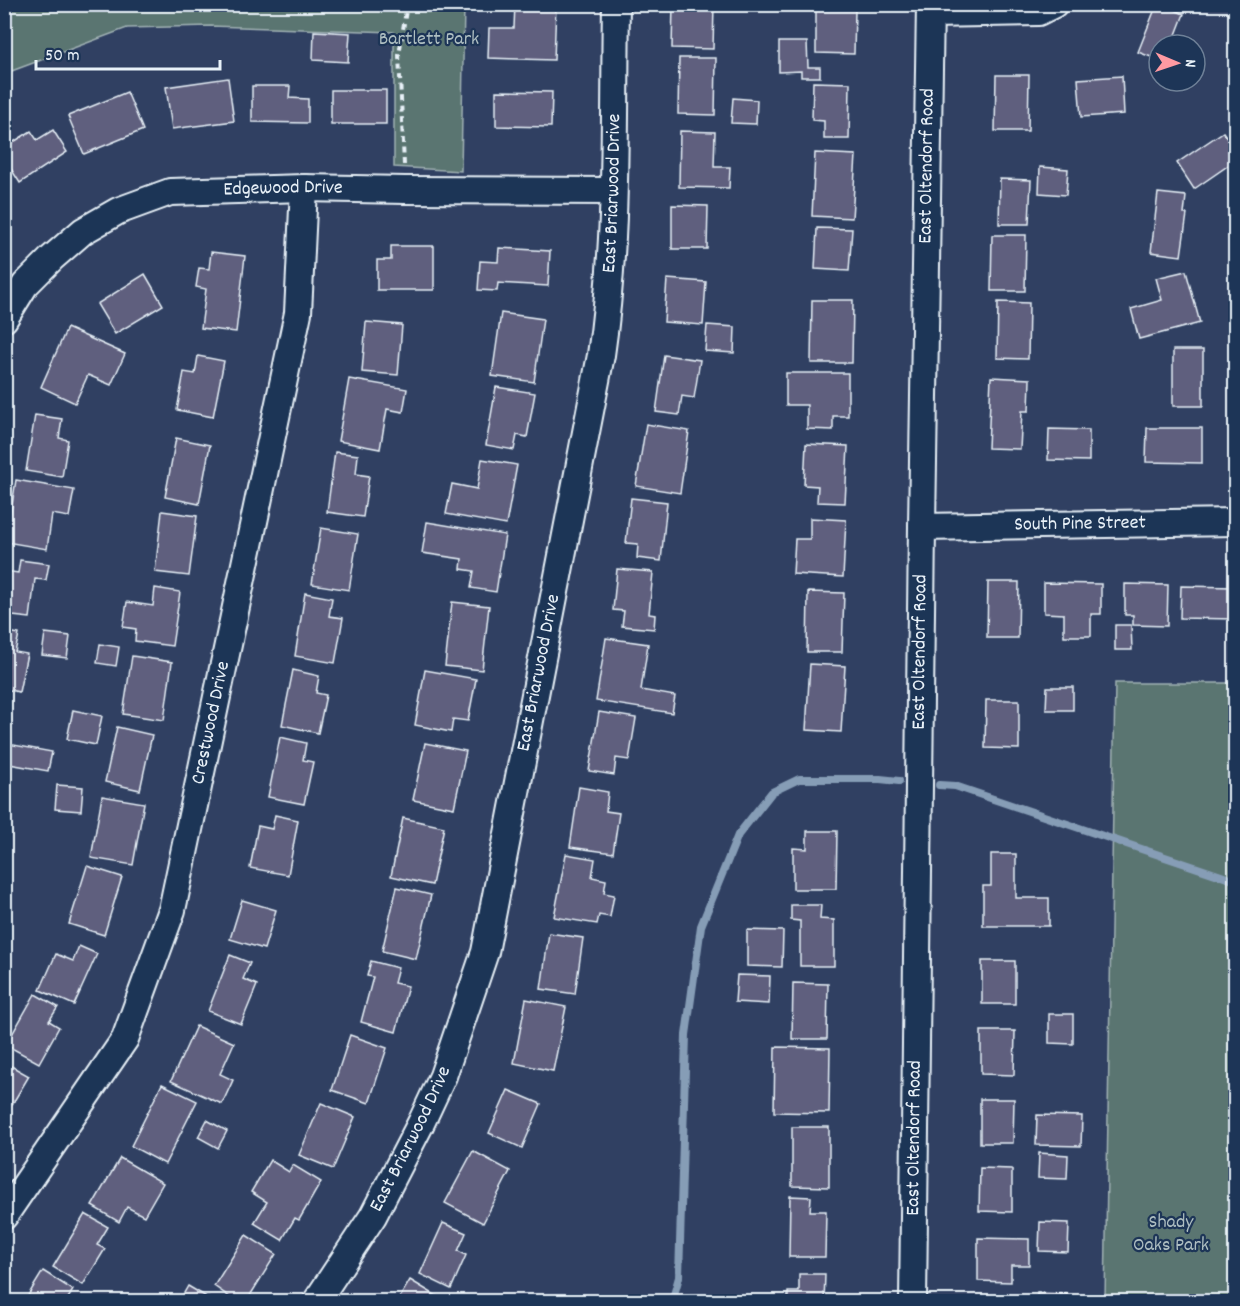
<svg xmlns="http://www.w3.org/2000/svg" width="1240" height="1306" viewBox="0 0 1240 1306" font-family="Dekko,sans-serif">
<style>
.green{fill:#5a7471;stroke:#a1b2b4;stroke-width:1.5}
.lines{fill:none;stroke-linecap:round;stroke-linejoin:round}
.stream{stroke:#869db6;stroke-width:8}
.building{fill:#5f5e7e;stroke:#e8f1f8;stroke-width:1.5}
.minor-casing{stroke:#e8f1f8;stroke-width:30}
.path{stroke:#e8f1f8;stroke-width:4;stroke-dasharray:6 4.5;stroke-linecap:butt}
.minor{stroke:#1d3557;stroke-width:26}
.labels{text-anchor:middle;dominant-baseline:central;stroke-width:4.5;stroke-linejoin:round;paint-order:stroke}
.park-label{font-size:20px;fill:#afbfc2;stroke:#1d3557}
.street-label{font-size:20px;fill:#e8f1f8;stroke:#1d3557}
</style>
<rect width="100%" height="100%" fill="#304062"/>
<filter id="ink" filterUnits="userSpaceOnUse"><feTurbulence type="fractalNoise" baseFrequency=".0167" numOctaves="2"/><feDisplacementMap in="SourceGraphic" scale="12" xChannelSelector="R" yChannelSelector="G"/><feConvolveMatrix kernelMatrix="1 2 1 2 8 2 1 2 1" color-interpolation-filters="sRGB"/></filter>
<g filter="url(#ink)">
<g class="green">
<polygon points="5,4 464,5 461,171 394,167 394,32 211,26 127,28 9,72 5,75"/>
<polygon points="1115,683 1235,683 1235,1301 1105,1301"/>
</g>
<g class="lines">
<g class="stream">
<polyline points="939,785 955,786 1236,881"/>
<polyline points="672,1302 679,1277 686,1035 701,926 738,835 772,792 799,779 880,779 899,781"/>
</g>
</g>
<g class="building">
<polygon points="515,4 556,4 554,60 488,58 489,28 514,28"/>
<polygon points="673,4 714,4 713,49 672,48"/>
<polygon points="1157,4 1161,4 1184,14 1172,45 1159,45 1159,60 1138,52"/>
<polygon points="816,9 855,10 854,54 816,53"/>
<polygon points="314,31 350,33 348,62 313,60"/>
<polygon points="779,42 807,42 808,67 820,67 820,77 801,77 801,71 779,72"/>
<polygon points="679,58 716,58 715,115 678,114"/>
<polygon points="996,75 1029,75 1028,131 995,131"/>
<polygon points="1122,76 1124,114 1081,117 1078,79"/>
<polygon points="228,78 234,121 172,129 166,87"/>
<polygon points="813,82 850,83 849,139 824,139 824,121 812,120"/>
<polygon points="252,86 290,86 289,98 308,99 308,123 252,122"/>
<rect x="331" y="90" width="55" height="34"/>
<polygon points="496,91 552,92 551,127 496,126"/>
<polygon points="127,92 143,130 84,154 68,116"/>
<polygon points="733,98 757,100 756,124 731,123"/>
<polygon points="53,130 67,152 20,183 4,158 4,148 31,131 37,140"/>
<polygon points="680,131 715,132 714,167 730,167 729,188 679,187"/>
<polygon points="1223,132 1236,151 1236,160 1194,189 1177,163"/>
<polygon points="815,153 856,155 852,218 812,216"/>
<polygon points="1040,167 1068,169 1066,195 1039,193"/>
<polygon points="1000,179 1031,180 1029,224 999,224"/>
<polygon points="1158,193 1186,196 1184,214 1187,214 1181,256 1151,252"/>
<polygon points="672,205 708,206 707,249 672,249"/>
<polygon points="817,228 852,229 849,271 815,269"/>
<polygon points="992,235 1026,235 1025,291 991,291"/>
<polygon points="391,246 434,246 434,290 377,290 377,260 391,260"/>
<polygon points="499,248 550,251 548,286 498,283 497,291 478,290 480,261 498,262"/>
<polygon points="211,252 245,256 236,332 201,328 206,289 196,287 199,268 209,269"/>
<polygon points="1186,271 1200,323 1139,339 1131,309 1162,300 1156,278"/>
<polygon points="145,274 163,305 115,334 97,304"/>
<polygon points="667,279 706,282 703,325 664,322"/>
<polygon points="812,300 853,300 852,363 811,363"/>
<polygon points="998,302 1029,303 1028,359 997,358"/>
<polygon points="501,313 543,319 534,382 492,376"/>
<polygon points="366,322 402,325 398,375 362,372"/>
<polygon points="707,325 735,327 734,353 705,351"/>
<polygon points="67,328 125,354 111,385 88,375 75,403 41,387"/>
<rect x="1173" y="350" width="30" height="56"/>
<polygon points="664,355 700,360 694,398 682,396 679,415 656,412"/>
<polygon points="198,356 224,361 213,417 177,410 184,372 195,374"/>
<polygon points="786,373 848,373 848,416 833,416 833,430 807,429 807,405 786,405"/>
<polygon points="991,377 1030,379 1029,411 1022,411 1020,449 988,448"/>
<polygon points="349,379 407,389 403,412 387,409 380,449 338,441"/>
<polygon points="496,387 535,393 527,437 517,435 514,450 486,445"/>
<polygon points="35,415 62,419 59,438 68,440 62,477 26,471"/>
<polygon points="646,424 689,431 680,493 636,486"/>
<polygon points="1147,428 1202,428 1202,463 1146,462"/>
<polygon points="1049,429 1089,430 1089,461 1048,460"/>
<polygon points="176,438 210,445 199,504 165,497"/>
<polygon points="806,444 848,446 845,503 817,502 818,486 804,485"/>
<polygon points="335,452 358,455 356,474 369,476 363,517 327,512"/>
<polygon points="482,459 517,465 506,525 446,514 452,484 477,489"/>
<polygon points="16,480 74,490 69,517 52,514 47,549 6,542"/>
<polygon points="631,498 667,502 661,561 637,558 638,544 626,543"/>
<polygon points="162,511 197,516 189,576 155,572"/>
<polygon points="810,518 846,520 843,577 793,574 795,539 810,539"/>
<polygon points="427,522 505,535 496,592 471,588 474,571 461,569 462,559 422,553"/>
<polygon points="321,528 358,534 349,590 312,584"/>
<polygon points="20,560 49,564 46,580 35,579 30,618 4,615 5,571 18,573"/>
<polygon points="617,569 653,572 649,614 655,615 654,629 622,626 624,611 613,610"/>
<polygon points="988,582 1019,582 1018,638 987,638"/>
<polygon points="1044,583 1101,584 1101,614 1091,614 1091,636 1064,636 1064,614 1044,613"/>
<polygon points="1125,584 1168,585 1167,626 1133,625 1133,615 1125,615"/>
<polygon points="1181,586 1235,587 1235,619 1180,618"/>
<polygon points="155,588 180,592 172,646 135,641 136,629 123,627 127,602 153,606"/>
<polygon points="808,592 844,593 842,652 807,652"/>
<polygon points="305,593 332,598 329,616 343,618 335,663 295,656"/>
<polygon points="452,602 489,606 482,670 445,666"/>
<polygon points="1115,625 1131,625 1132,650 1115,650"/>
<polygon points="4,631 19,634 15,652 27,654 19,692 4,689"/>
<polygon points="45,633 70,636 67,658 42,655"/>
<polygon points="606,638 648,644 641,690 675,696 672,713 596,701"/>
<polygon points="100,644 119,647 116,666 97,663"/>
<polygon points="132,656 172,662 164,720 123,714"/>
<polygon points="810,664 845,666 841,732 806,730"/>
<polygon points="293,670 319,676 316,693 326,695 318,733 282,725"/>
<polygon points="425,670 476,679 468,721 453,719 451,732 415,725"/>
<polygon points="1047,687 1073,687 1073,710 1046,710"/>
<polygon points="986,700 1019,700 1019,749 985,748"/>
<polygon points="73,710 102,716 96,745 67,739"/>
<polygon points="599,712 636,718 629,760 616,758 614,775 589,771"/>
<polygon points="4,724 11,725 8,744 52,752 48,771 4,763"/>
<polygon points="117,727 152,735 140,790 105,782"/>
<polygon points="280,737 306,743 303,760 313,762 304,804 268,797"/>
<polygon points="425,743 466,751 454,808 413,800"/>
<polygon points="57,785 83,787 81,811 55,809"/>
<polygon points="579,787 608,792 606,811 619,813 613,853 570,847"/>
<polygon points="102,796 144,803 133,865 91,858"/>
<polygon points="275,815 298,820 288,875 250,868 258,826 272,829"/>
<polygon points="403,818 444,827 432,885 391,876"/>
<polygon points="807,831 837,831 836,889 793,889 793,848 807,849"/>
<polygon points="566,854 595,859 592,877 606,880 604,893 614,895 610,917 599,915 597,924 554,917"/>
<polygon points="991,854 1016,854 1016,898 1049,898 1049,926 983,926 983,886 991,886"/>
<polygon points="87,866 122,877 104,935 69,924"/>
<polygon points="397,887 431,895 416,959 382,951"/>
<polygon points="242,900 276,910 264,949 230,939"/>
<polygon points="791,905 821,905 820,919 834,920 834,966 800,966 800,921 791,920"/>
<polygon points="747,930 783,931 782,967 747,966"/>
<polygon points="549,933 583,938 575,994 541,989"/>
<polygon points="79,946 97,954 74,1005 40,990 56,954 73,961"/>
<polygon points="230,955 250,963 243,979 257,985 241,1024 208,1011"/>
<polygon points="371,961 398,968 394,983 408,986 396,1032 361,1022 373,977 367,976"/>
<rect x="982" y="961" width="33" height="43"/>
<polygon points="737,975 770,976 769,1004 735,1002"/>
<polygon points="793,983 828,984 827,1039 792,1039"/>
<polygon points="35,994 58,1007 49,1021 59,1027 39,1063 6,1045"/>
<polygon points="526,999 566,1007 553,1071 514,1063"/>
<polygon points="1049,1014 1073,1014 1073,1044 1049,1043"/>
<polygon points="196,1026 234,1043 220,1074 233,1080 222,1104 171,1081"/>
<polygon points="981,1031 1015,1031 1014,1075 981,1074"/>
<polygon points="350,1035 387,1048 369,1103 332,1090"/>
<polygon points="775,1047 830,1048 829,1113 774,1112"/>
<polygon points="4,1062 29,1076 4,1118"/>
<polygon points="162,1084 197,1101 165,1164 131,1146"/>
<polygon points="508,1090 541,1104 522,1148 489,1133"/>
<polygon points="980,1099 1014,1099 1013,1143 980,1143"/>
<polygon points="321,1103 355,1117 333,1169 299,1155"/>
<polygon points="1037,1115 1082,1116 1081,1146 1036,1145"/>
<polygon points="207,1120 227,1131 218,1148 198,1137"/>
<polygon points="792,1127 829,1127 829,1187 792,1186"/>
<polygon points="473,1151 510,1171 483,1223 445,1203"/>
<polygon points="1039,1153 1068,1155 1067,1179 1038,1178"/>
<polygon points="120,1158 163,1183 144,1216 127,1207 119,1222 92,1206"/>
<polygon points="270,1160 289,1172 293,1165 321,1182 299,1220 295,1218 282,1240 254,1223 267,1202 251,1192"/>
<polygon points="980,1168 1012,1169 1012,1212 979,1211"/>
<polygon points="790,1196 811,1197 810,1211 826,1211 825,1257 789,1257"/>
<polygon points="85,1214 108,1227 97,1245 105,1249 83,1285 53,1267"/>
<polygon points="1040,1222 1069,1223 1068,1252 1039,1251"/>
<polygon points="443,1223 466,1233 458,1251 466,1255 451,1289 420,1274"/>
<polygon points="246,1235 276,1254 246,1302 237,1302 214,1286"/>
<polygon points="978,1238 1029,1239 1029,1265 1011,1265 1011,1282 978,1281"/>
<polygon points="43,1271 73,1290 66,1302 24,1302"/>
<polygon points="799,1274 825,1274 824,1302 788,1302 788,1292 799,1292"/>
<polygon points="410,1280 445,1301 445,1302 397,1302"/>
<polygon points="188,1286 215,1302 179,1302"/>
<polygon points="1037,1293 1067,1294 1067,1302 1037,1302"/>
</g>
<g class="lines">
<defs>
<g id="minor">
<polyline points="930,14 1038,12 1054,4"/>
<path id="s1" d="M4,319L25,285L52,258L83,231L118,211L170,192L304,188L405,190L613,191"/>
<path id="s2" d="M922,527L1236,522"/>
<path id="s3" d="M4,1216L125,1039L172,910L298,313L304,188"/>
<path id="s4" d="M316,1302L373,1216L421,1123L443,1076L485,952L601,355C618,239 614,121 616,4"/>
<path id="s5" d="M913,1302L922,527L930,4"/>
</g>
</defs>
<use href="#minor" class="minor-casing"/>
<polyline class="path" points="404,165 399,55 407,4"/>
<use href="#minor" class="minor"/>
</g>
</g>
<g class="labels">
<g class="park-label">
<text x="429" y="40">Bartlett Park</text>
<text x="1171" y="1223">Shady<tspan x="1171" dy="23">Oaks Park</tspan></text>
</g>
<g class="street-label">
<text stroke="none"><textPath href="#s5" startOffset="1136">East Oltendorf Road</textPath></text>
<text stroke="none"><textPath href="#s1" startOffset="328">Edgewood Drive</textPath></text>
<text stroke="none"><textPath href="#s4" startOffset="1161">East Briarwood Drive</textPath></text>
<text stroke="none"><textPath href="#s2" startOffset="158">South Pine Street</textPath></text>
<text stroke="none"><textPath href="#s5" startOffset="650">East Oltendorf Road</textPath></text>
<text stroke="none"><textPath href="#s4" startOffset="675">East Briarwood Drive</textPath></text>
<text stroke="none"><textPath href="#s3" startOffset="543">Crestwood Drive</textPath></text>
<text stroke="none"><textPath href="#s4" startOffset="189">East Briarwood Drive</textPath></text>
<text stroke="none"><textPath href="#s5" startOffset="164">East Oltendorf Road</textPath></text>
</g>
</g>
<rect width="1240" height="1306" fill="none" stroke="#1d3557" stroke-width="24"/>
<rect x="12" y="12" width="1216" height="1282" fill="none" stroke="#e8f1f8" stroke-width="2" filter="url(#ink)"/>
<g transform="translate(1177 63) rotate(92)"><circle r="28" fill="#1d3557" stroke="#6e8097" stroke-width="1.5"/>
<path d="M0-4.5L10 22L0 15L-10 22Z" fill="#ff9aa2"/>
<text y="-9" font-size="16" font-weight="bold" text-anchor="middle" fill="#e8f1f8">N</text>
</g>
<path d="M36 60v9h184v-9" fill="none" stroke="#e8f1f8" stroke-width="3"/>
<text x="45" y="60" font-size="18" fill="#e8f1f8" stroke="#1d3557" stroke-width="4.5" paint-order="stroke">50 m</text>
</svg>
